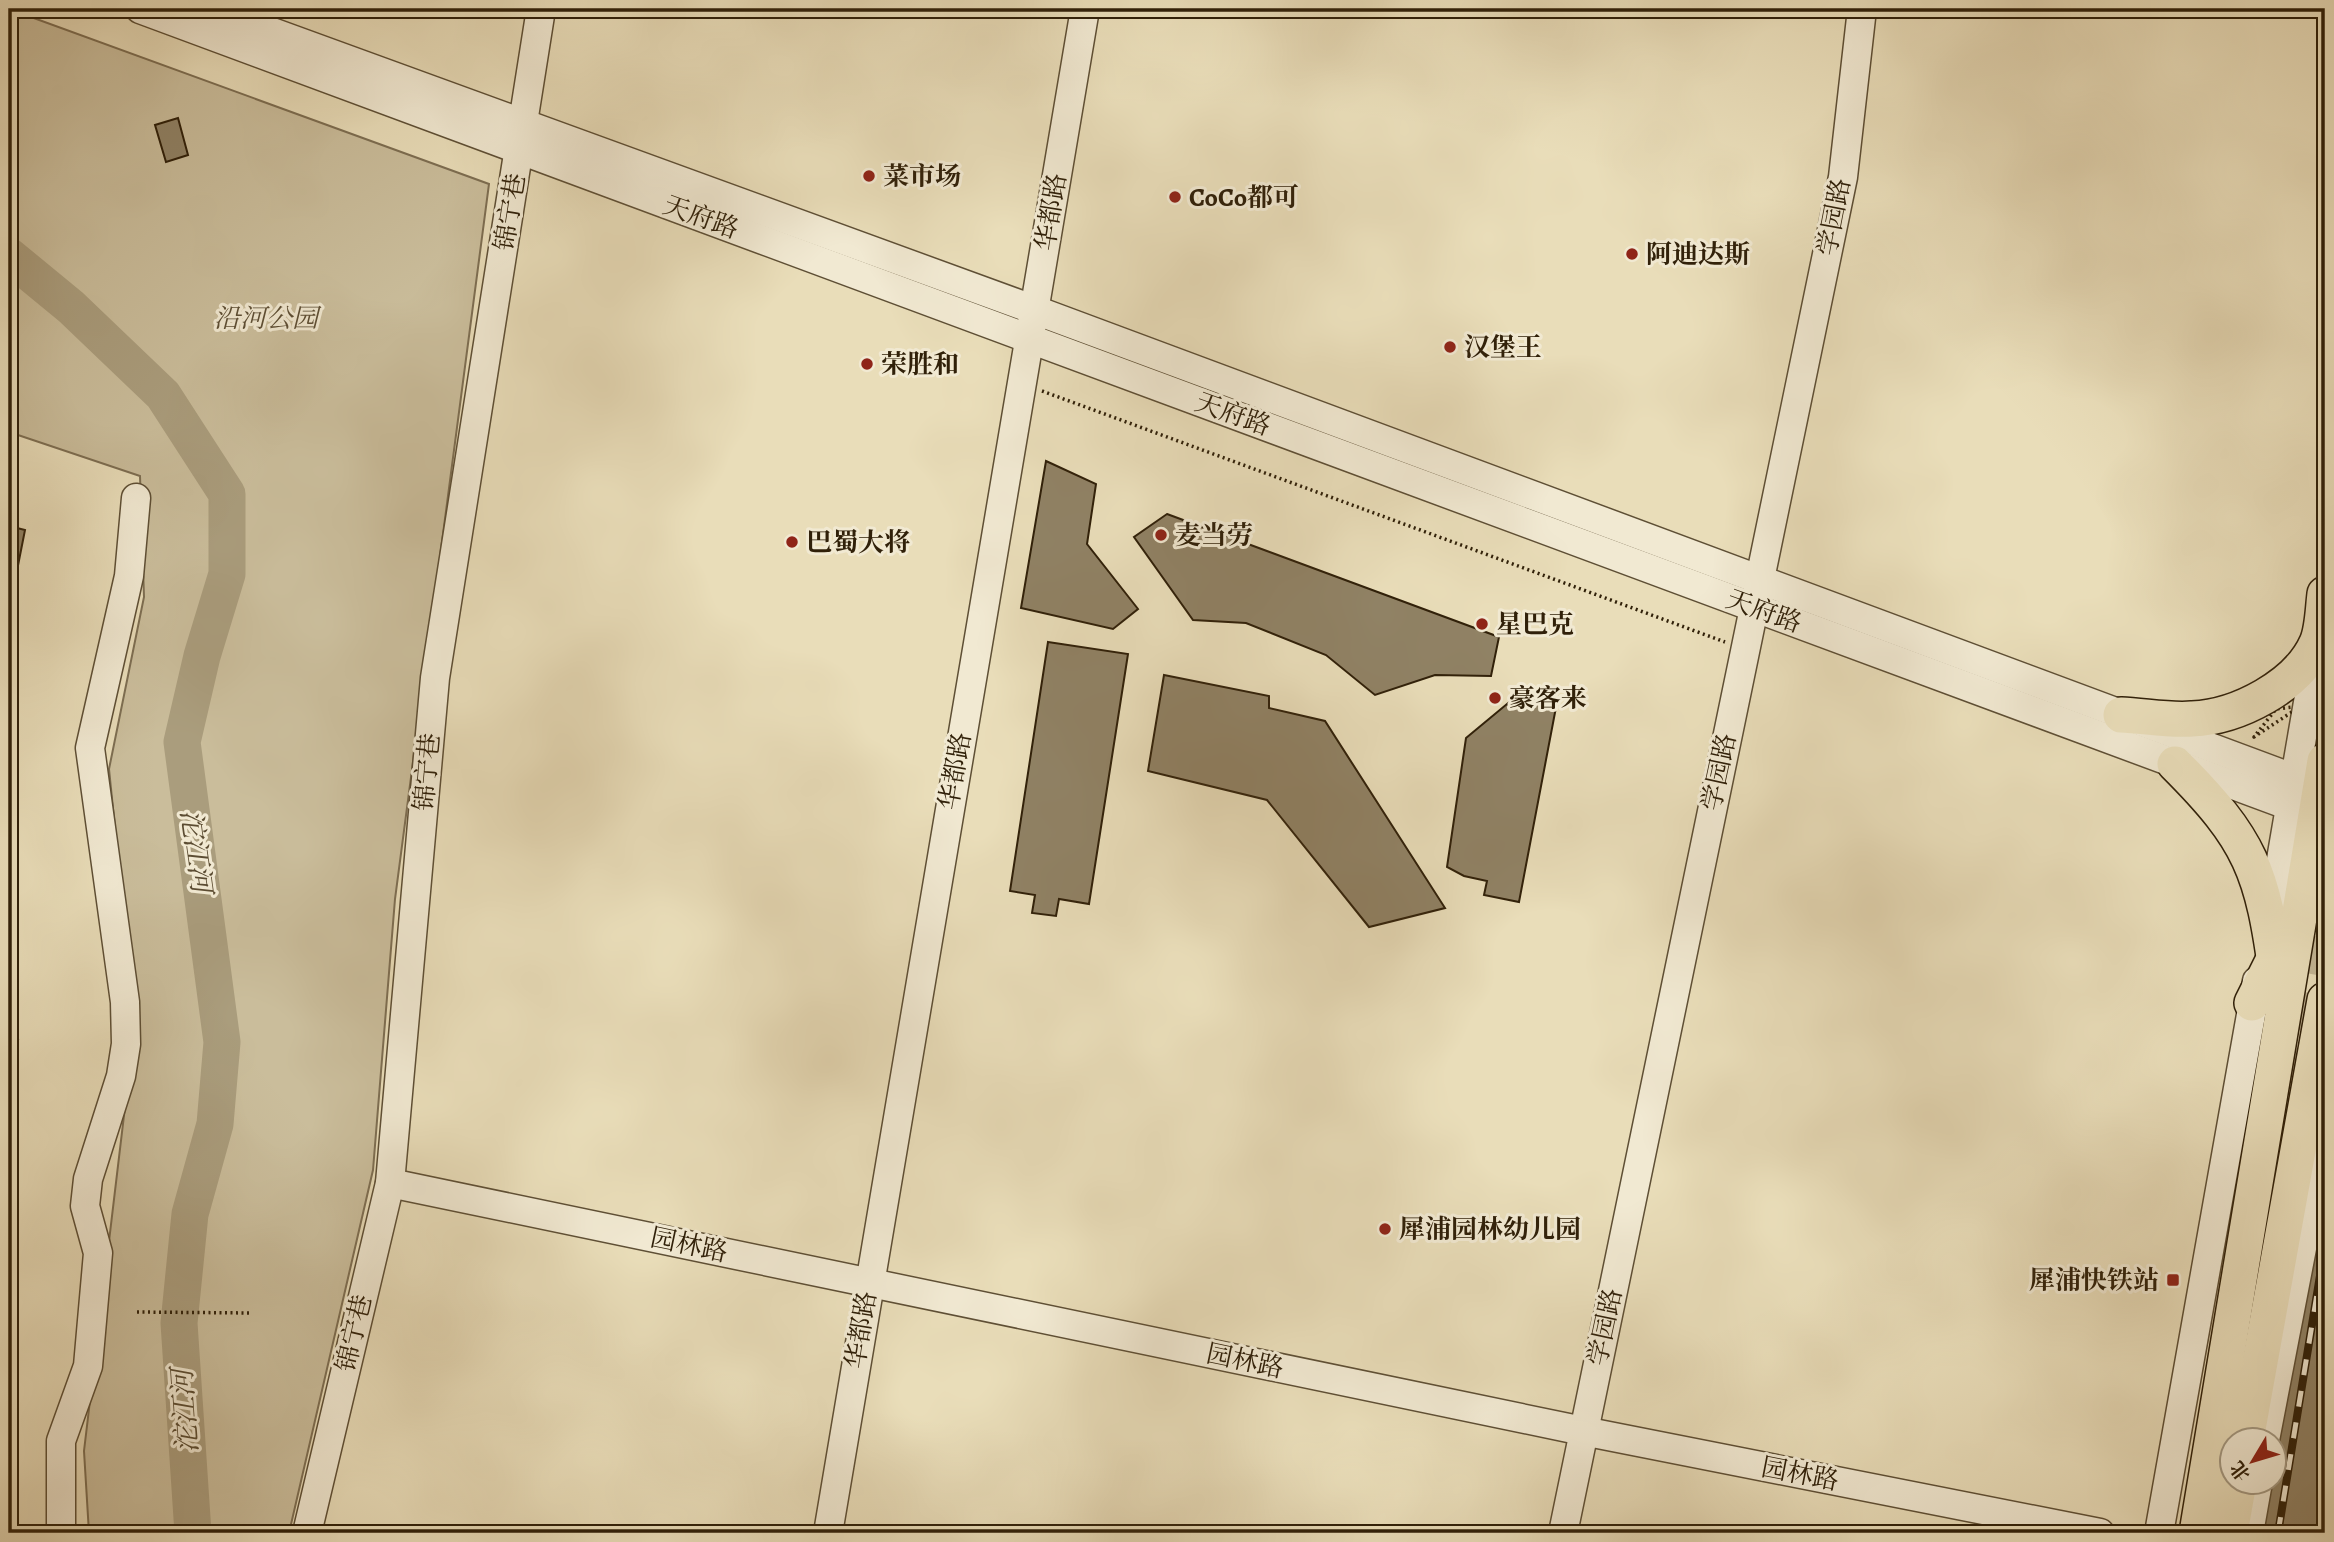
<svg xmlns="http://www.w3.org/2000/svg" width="2334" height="1542" viewBox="0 0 2334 1542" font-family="Alegreya,'Noto Serif SC',serif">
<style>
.green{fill:#cabd9b;stroke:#7d6e52;stroke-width:2}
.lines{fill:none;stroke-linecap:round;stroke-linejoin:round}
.river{stroke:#aa9d7d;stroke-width:37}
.building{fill:#908265;stroke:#302009;stroke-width:2}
.highway-tunnel{stroke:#c4b796;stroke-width:38;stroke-dasharray:38 19;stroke-linecap:butt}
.minor-casing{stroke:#5e4f35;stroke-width:31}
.major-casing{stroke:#302009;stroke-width:38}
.path{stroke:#302009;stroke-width:3.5;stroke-dasharray:2 3.5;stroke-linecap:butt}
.minor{stroke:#f1e9d2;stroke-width:28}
.major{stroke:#e9ddb9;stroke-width:35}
.rail-casing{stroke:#302009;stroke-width:8}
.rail{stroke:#f1e9d2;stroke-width:5;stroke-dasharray:16;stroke-linecap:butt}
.poi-dot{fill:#8f2418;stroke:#f1e9d2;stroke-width:2.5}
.labels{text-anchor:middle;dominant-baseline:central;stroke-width:6;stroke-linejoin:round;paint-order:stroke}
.poi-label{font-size:26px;font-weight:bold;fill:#302009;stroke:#f1e9d2;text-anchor:start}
.street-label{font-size:26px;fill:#302009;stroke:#f1e9d2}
.park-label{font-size:26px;font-style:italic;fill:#5e4f35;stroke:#f1e9d2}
.water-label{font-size:28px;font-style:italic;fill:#5b4c32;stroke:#f1e9d2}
</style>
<rect width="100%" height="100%" fill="#e9ddb9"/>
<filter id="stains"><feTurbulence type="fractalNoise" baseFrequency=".00286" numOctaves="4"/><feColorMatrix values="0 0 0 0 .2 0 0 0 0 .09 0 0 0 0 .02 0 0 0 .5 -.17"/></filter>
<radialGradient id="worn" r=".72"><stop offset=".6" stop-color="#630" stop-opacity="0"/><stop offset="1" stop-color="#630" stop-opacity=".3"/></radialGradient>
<polygon class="green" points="9,9 489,184 395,899 373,1170 289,1533 89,1533 84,1451 135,1023 109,769 144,597 140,476 9,432"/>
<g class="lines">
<polyline class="river" points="9,256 71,307 163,395 227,494 227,574 202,656 182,742 222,1042 215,1124 190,1214 179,1323 193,1533"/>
</g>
<g class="building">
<polygon points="178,118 188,155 166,162 155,125"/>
<polygon points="1046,461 1096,484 1087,544 1138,609 1113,629 1021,608"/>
<polygon points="1167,514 1499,637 1491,676 1435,675 1375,695 1326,655 1246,623 1193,620 1134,537"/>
<polygon points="9,526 25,530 9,611"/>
<polygon points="1048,642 1128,654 1089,904 1059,899 1056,916 1032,913 1035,895 1010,891"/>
<polygon points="1164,675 1269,696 1269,708 1325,721 1445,908 1369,927 1267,800 1148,771"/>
<polygon points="1519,694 1557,702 1519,902 1484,895 1487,881 1464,876 1447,867 1466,738"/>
<polygon points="9,1037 18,1040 9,1070"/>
<polygon points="2325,1094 2325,1533 2249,1533 2258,1482 2274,1482 2274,1440 2265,1440"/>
</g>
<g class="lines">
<polyline class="highway-tunnel" points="2279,1142 2325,877"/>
<defs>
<g id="minor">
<polyline points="140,9 2325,819"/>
<polyline points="209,9 1035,310 2325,790"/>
<polyline points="2271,918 2318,644"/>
<polyline points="390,1183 1583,1431 2100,1533"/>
<polyline points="2265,1440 2325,1129"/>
<polyline points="61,1533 61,1441 88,1366 98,1253 85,1206 88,1179 121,1076 126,1044 125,1002 90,748 129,576 136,498"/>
<polyline points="307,1533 390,1183 435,678 541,9"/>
<polyline points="828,1533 1085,9"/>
<polyline points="1563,1533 1843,177 1862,9"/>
<polyline points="2159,1533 2257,981"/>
<polyline points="2249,1533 2258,1482"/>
</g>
<g id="major">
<path d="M2121,715C2145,716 2169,721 2192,719C2238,717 2298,686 2317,643C2323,629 2323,610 2325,594"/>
<path d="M2175,764C2251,840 2263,871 2277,978"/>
<polyline points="2252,1003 2278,951"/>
<polyline points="2246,1440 2325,1000"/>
<polyline points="2197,1533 2325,761"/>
<polyline points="2230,1533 2239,1482"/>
</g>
</defs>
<use href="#minor" class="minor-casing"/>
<use href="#major" class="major-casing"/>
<g class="path">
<polyline points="1042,391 1725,642"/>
<polygon points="2301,706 2254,737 2276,709"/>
<polyline points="137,1312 252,1313"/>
</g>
<use href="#minor" class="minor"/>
<use href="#major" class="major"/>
<defs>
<polyline id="rail" points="2278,1533 2325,1245"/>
</defs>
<use href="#rail" class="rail-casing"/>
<use href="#rail" class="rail"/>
</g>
<g class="poi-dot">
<circle cx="869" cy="176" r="7"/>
<circle cx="1175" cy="197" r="7"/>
<circle cx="1632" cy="254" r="7"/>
<circle cx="1450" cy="347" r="7"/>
<circle cx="867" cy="364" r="7"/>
<circle cx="1161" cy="535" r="7"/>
<circle cx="792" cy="542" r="7"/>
<circle cx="1482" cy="624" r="7"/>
<circle cx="1495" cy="698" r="7"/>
<circle cx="1385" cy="1229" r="7"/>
<rect x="2166" y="1273" width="14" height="14" rx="3.5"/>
</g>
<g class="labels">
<g class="poi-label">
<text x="883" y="176">菜市场</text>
<text x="1189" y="197">CoCo都可</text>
<text x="1646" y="254">阿迪达斯</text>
<text x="1464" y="347">汉堡王</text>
<text x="881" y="364">荣胜和</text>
<text x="1175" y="535">麦当劳</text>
<text x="806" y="542">巴蜀大将</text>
<text x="1496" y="624">星巴克</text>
<text x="1509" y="698">豪客来</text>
<text x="1399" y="1229">犀浦园林幼儿园</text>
<text x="2159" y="1280" text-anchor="end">犀浦快铁站</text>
</g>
<g class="street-label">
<text transform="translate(510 212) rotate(-81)">锦宁巷</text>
<text transform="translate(1051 212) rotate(-81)">华都路</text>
<text transform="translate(701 217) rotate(20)">天府路</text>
<text transform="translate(1834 217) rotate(-79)">学园路</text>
<text transform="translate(1233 414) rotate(20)">天府路</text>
<text transform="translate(1764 611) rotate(20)">天府路</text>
<text transform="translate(955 771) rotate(-80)">华都路</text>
<text transform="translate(427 772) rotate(-85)">锦宁巷</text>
<text transform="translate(1719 772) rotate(-78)">学园路</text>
<text transform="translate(689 1245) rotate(12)">园林路</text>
<text transform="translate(1605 1327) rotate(-78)">学园路</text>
<text transform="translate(861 1330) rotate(-81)">华都路</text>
<text transform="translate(354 1333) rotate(-77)">锦宁巷</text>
<text transform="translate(1245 1361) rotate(12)">园林路</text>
<text transform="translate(1800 1474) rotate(11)">园林路</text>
</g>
<g class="park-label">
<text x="266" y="318">沿河公园</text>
</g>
<g class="water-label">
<text transform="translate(196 851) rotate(82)">沱江河</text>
<text transform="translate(185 1411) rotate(-94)">沱江河</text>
</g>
</g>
<rect width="2334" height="1542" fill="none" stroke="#e9ddb9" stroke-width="35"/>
<rect x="10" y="10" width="2313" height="1521" fill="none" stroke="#302009" stroke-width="3.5"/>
<rect x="18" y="18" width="2299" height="1507" fill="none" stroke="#302009" stroke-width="2"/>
<g transform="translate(2253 1461) rotate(232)"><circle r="33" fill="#f1e9d2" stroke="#a49982" stroke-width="2"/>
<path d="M0-5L12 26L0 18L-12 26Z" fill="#8f2418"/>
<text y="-10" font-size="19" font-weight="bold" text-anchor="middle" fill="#302009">北</text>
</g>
<rect width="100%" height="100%" filter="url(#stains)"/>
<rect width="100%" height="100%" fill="url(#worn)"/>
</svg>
